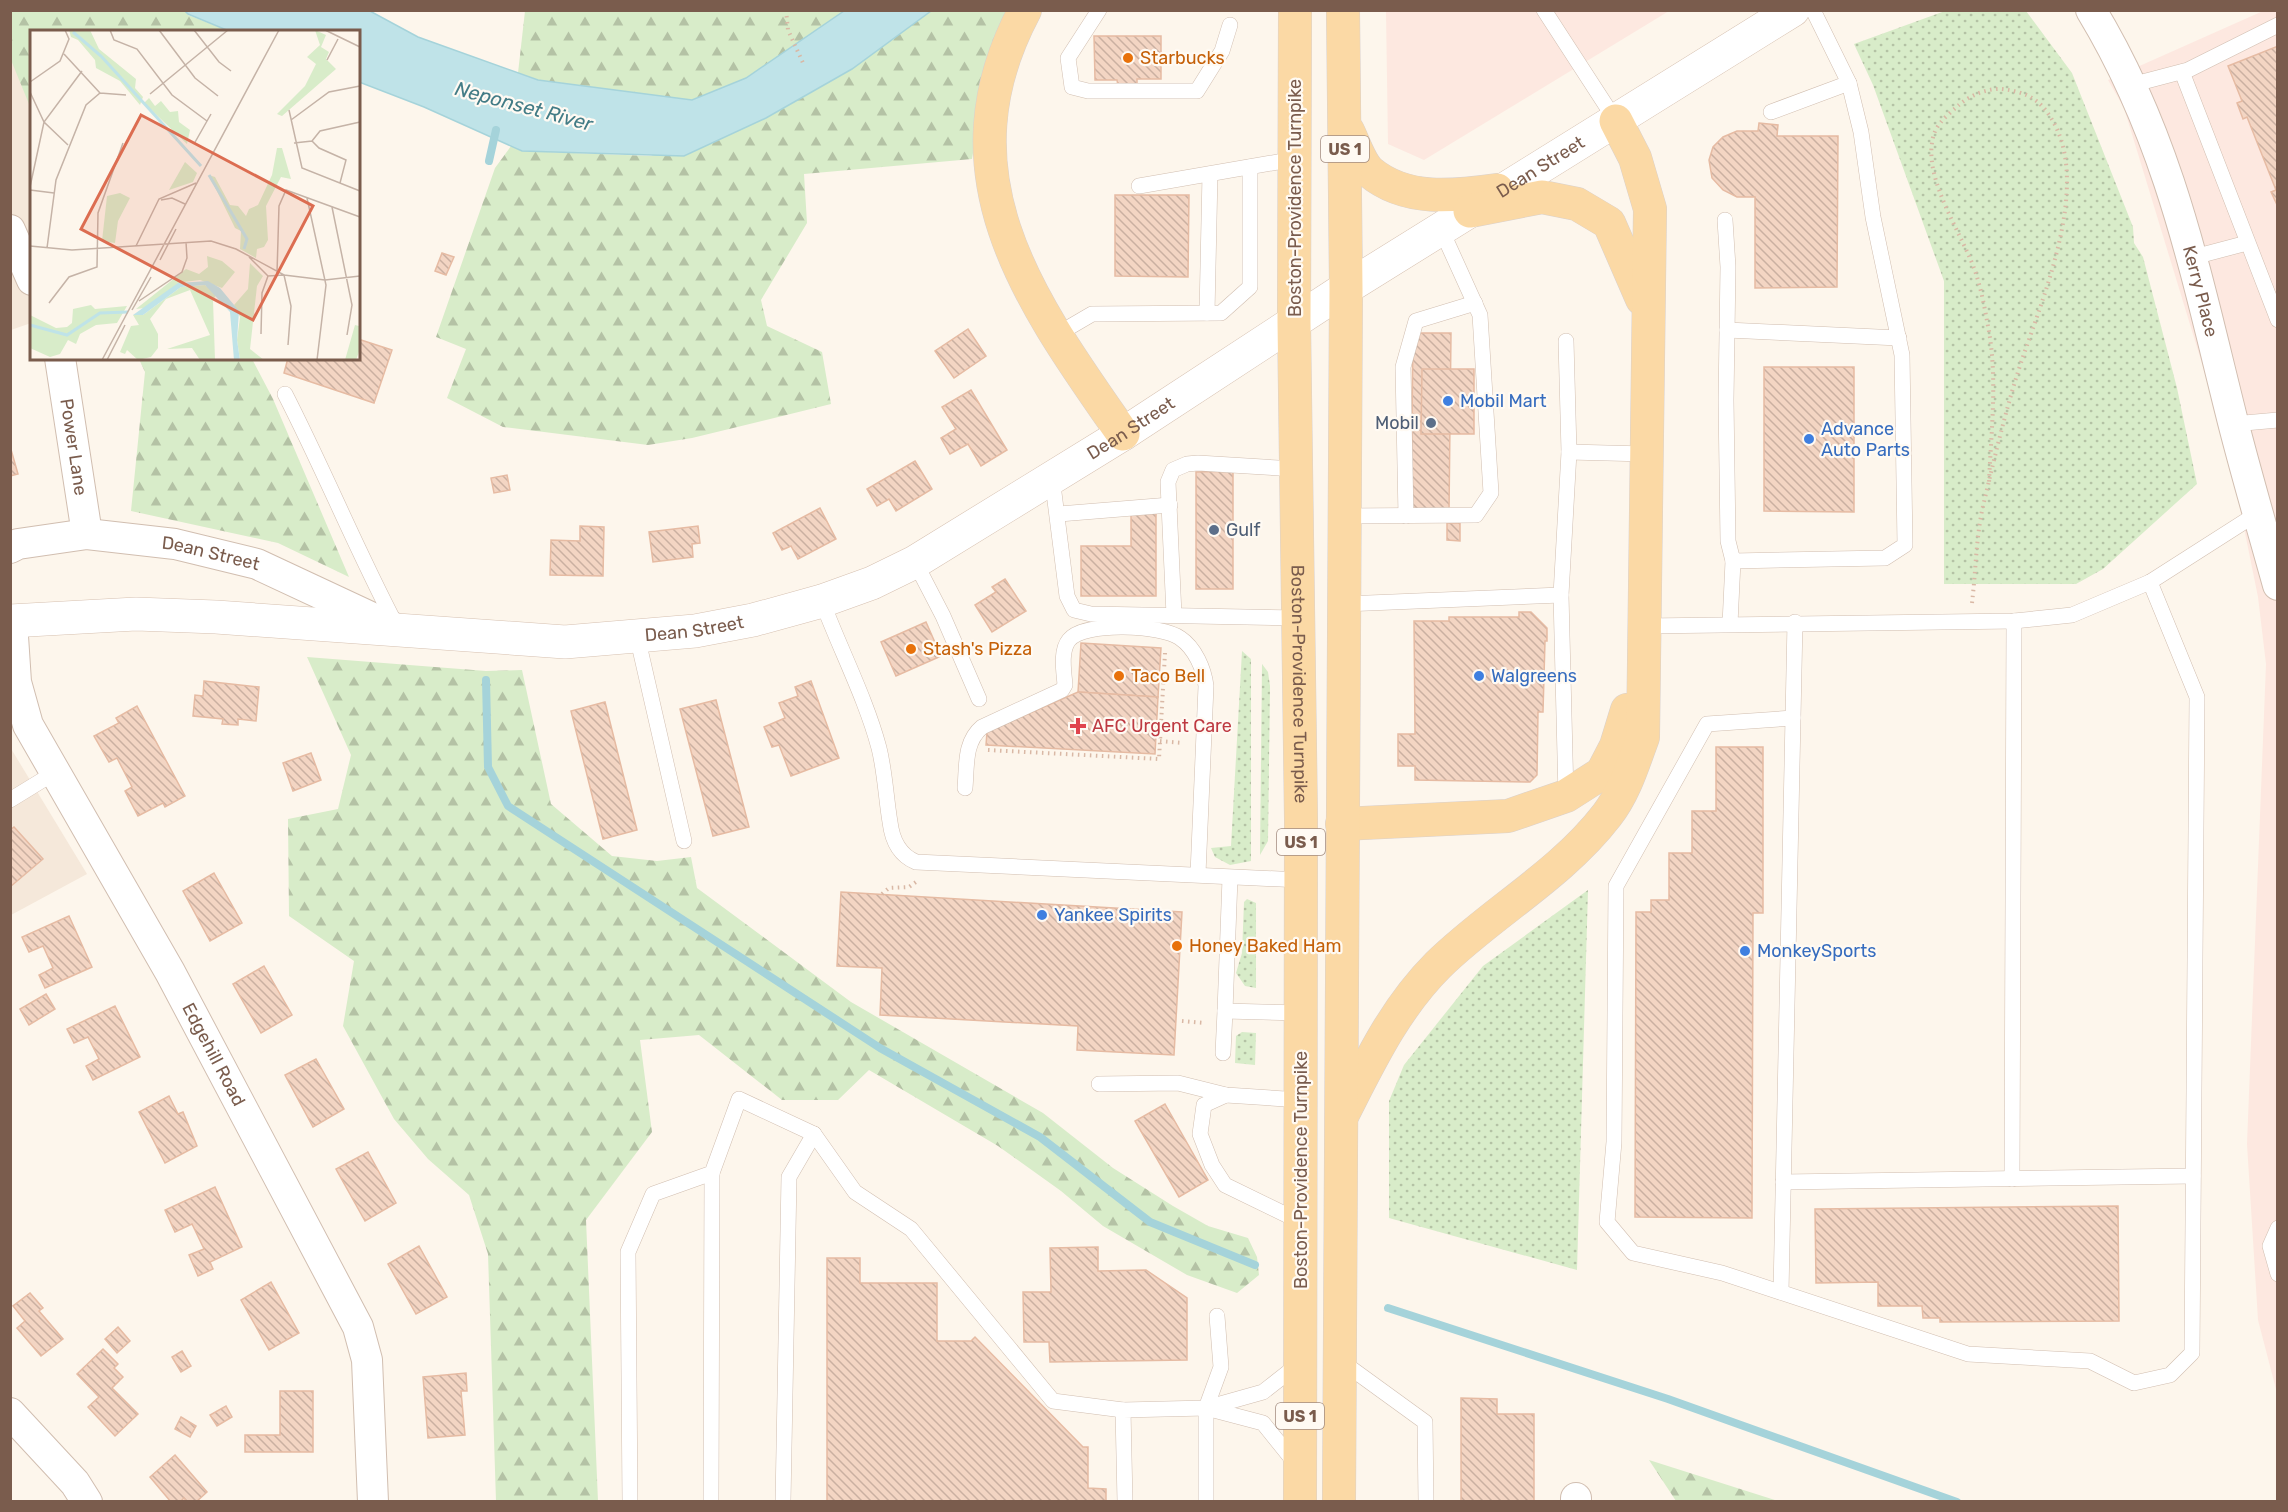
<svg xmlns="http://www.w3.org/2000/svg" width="2288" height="1512" viewBox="0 0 2288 1512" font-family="Rubik,sans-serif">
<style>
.residential{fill:#f5e8da}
.commercial{fill:#fde8e0}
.grass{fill:url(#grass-dots)}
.forest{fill:url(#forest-firs)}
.water{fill:#bfe3e8;stroke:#a5d3da;stroke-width:1.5}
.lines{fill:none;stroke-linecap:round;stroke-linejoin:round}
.stream{stroke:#a5d3da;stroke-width:8}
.building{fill:url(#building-back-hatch);stroke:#e6bba3;stroke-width:1.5}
.service-casing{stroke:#d1beb0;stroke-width:16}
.minor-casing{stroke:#d1beb0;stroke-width:32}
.secondary-casing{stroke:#d6c0b0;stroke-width:34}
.primary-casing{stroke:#dad1cd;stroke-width:34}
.path{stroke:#d9b8a5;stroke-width:4;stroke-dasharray:1.5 4.5;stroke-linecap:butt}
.service{stroke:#fff;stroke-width:15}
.minor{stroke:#fff;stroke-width:30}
.secondary{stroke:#fff;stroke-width:33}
.primary{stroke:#fbd9a5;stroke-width:33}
.food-dot{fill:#e8710a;stroke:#fffaf3;stroke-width:2}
.shop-dot{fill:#3f7fe0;stroke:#fffaf3;stroke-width:2}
.service-dot{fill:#5c6f8a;stroke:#fffaf3;stroke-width:2}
.health-dot{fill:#e0444e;stroke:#fffaf3;stroke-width:2}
.labels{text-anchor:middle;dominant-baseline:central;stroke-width:4.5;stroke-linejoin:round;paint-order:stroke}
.shield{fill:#fffaf3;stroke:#a28b7f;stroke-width:1.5}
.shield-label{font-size:16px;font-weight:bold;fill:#7a5c4d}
.food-label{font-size:18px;fill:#c56008;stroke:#fffaf3;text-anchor:start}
.street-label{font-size:18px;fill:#7a5c4d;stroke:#fffaf3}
.shop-label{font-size:18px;fill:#366cbe;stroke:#fffaf3;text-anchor:start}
.service-label{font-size:18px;fill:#4e5e75;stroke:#fffaf3;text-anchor:end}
.health-label{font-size:18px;fill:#be3a42;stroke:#fffaf3;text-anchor:start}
.water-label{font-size:20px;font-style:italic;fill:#437c86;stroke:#fffaf3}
.inset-river{fill:none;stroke:#bfe3e8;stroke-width:3}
.inset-road{fill:none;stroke:#c5b3a7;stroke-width:1.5}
.view{fill:#dc6d51;fill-opacity:0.15;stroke:#dc6d51;stroke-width:3}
.inset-edge{fill:none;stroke:#7a5c4d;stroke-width:3}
</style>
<defs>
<pattern id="grass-dots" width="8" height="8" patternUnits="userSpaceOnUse" patternTransform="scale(1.5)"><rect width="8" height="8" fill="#d8ecc9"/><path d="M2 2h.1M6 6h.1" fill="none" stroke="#b4c2a5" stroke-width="1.8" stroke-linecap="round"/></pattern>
<pattern id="forest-firs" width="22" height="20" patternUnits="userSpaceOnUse" patternTransform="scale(1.5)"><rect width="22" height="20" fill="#d8ecc9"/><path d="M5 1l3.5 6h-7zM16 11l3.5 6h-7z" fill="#b4c2a5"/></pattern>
<pattern id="building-back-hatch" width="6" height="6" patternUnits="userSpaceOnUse" patternTransform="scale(1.5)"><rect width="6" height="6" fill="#f3d5c3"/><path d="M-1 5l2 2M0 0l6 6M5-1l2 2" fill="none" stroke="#cab0a1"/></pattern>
</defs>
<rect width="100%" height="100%" fill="#fdf6ec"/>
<g class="residential">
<polygon points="10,42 32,95 31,323 11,330"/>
<polygon points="10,747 87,874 11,915 10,915"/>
</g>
<g class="commercial">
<polygon points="1386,11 1669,11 1424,160 1388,144"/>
<polygon points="2263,11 2277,11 2277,1393 2258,1320 2247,1144 2266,664 2258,597 2228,449 2124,108 2108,80"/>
</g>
<g class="grass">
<polygon points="1945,11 2026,11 2072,73 2133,227 2134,243 2143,257 2177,388 2197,484 2103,569 2076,584 1944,584 1944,281 1873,85 1854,44"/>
<polygon points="1242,651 1251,659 1251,861 1230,865 1215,857 1211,848 1231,846"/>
<polygon points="1262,664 1268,672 1270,686 1268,841 1260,855"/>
<polygon points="1588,890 1577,1270 1389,1218 1389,1101 1404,1065 1483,966"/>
<polygon points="1247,899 1256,903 1256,988 1245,986 1236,973 1242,953 1244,902"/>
<polygon points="1242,1032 1256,1033 1255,1065 1235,1063 1236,1036"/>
</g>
<g class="forest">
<polygon points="10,11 185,11 188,15 229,31 32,32 31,109 11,60"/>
<polygon points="525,11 844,11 746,78 692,100 538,80 518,73"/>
<polygon points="931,11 1013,11 991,47 972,159 804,174 807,223 761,300 767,326 822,352 831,404 692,438 648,445 503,427 447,398 466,349 436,337 495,168 511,146 522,151 651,156 766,118 852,69"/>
<polygon points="139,359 252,359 273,399 349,577 278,543 131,511 145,372"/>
<polygon points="307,657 486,671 522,670 551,804 612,856 657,861 691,857 697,888 851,1002 1043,1113 1113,1168 1173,1206 1208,1226 1248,1238 1257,1257 1259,1275 1237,1293 1187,1275 1103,1226 1061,1191 998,1146 869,1070 838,1100 782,1100 699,1035 640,1040 652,1132 586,1220 598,1501 496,1501 488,1254 469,1195 428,1159 394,1119 343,1026 354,961 289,916 288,819 338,809 351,755"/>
<polygon points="1649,1460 1778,1501 1676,1501"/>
</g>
<polygon class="water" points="185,11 370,11 418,37 538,80 692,100 746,78 844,11 931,11 852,69 766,118 684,156 522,151 424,107 359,82 358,32 229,31 188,14"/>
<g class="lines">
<g class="stream">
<polyline points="489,161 496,130"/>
<polyline points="486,680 488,767 508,806 880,1048 1040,1137 1150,1222 1255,1265"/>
<polyline points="1388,1308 1668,1399 1957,1502"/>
</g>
</g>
<g class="building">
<polygon points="1094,36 1161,36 1161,79 1137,79 1137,86 1118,86 1117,80 1095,80"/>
<polygon points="2278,46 2278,207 2271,192 2276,190 2247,117 2243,119 2237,103 2242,101 2228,66"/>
<polygon points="1759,123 1778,125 1777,136 1838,136 1837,287 1755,288 1755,197 1737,197 1723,190 1712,178 1709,160 1713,147 1723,137 1737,131 1758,131"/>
<polygon points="1115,195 1189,195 1188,277 1115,276"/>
<polygon points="442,253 454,257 446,275 435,271"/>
<polygon points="968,329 986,356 954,378 935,351"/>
<polygon points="1413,333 1451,333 1449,513 1411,512"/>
<polygon points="358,339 392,350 374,403 284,373 288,358 358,358"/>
<polygon points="1764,367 1854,367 1854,512 1764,511"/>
<polygon points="1422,369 1474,369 1474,434 1421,434"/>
<polygon points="971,390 1007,450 981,466 968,444 950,454 941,438 956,429 942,407"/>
<polygon points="10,446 18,474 10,476"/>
<polygon points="915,461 932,489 896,511 889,499 877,506 867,489"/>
<polygon points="1233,471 1233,589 1196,589 1196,472"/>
<polygon points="507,475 510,490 494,493 491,478"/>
<polygon points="820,508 836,539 798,559 791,546 782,550 773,533"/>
<polygon points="1131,513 1156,513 1156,596 1081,596 1081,546 1131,546"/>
<polygon points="1447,523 1460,523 1460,541 1447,540"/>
<polygon points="580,526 604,527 603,576 550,575 551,540 580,541"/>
<polygon points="698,526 700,543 692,544 693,557 653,562 649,532"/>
<polygon points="1005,579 1026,611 992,632 975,605 996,592 992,587"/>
<polygon points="1519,612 1531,612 1547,628 1547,641 1545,641 1543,712 1538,712 1537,775 1530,782 1415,780 1415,766 1398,766 1398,734 1415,734 1414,621 1449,621 1449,617 1519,617"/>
<polygon points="926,622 941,656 896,676 881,642"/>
<polygon points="1081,643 1161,648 1158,697 1078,692"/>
<polygon points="204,681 259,687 256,721 238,719 238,725 222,724 223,719 193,716 195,695 203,696"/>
<polygon points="811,681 839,758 791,776 779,745 772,747 764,727 785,718 779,703 798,696 795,687"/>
<polygon points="1078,692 1158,697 1155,754 986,745 987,732"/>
<polygon points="716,700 749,827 713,836 680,709"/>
<polygon points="605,702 637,830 603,839 571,711"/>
<polygon points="137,706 185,796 165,807 163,803 138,816 125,791 132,787 117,758 109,762 94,736 119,723 116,718"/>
<polygon points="1716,747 1763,747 1763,913 1753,913 1752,1218 1635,1217 1636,912 1651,912 1651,900 1669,900 1669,853 1692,853 1692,811 1716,811"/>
<polygon points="311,753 321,780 293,791 283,763"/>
<polygon points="14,827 43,859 10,887 10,830"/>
<polygon points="214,873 242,923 210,941 183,891"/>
<polygon points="841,892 1182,912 1174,1055 1077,1050 1078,1026 880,1015 882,968 837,966"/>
<polygon points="69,916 92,967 45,988 39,975 53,968 43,946 29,952 22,937"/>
<polygon points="264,966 292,1015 261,1033 233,984"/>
<polygon points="46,994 55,1009 29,1025 20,1009"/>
<polygon points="115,1006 140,1057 93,1080 86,1066 99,1059 88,1037 74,1043 67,1029"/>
<polygon points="316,1059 344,1109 313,1127 285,1075"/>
<polygon points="169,1096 178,1114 183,1112 197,1146 165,1163 139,1112"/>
<polygon points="1165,1104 1208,1180 1179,1197 1135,1121"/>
<polygon points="368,1152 396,1203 365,1221 336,1169"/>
<polygon points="215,1187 242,1247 210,1262 213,1269 198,1276 189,1255 204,1249 192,1224 175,1232 165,1210"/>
<polygon points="2118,1206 2119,1321 1940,1322 1940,1318 1923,1318 1922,1306 1878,1306 1878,1282 1816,1283 1815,1209"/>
<polygon points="419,1246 447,1297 416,1314 388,1264"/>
<polygon points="1098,1247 1098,1271 1146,1270 1187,1298 1187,1360 1050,1362 1049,1342 1024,1342 1023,1292 1051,1292 1050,1248"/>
<polygon points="827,1258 860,1258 860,1283 937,1283 937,1341 971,1341 975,1337 1083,1447 1088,1447 1088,1488 1106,1489 1106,1502 827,1502"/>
<polygon points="271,1282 299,1333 269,1350 241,1300"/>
<polygon points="30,1293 43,1308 39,1311 63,1339 41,1356 17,1328 25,1321 13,1306"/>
<polygon points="118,1327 130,1341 117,1353 105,1339"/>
<polygon points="103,1349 118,1364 114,1368 123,1377 112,1388 138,1414 115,1436 88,1407 99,1397 77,1374"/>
<polygon points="182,1351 191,1366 181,1372 172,1357"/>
<polygon points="466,1373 467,1391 461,1391 465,1435 428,1438 423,1377"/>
<polygon points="280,1391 313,1391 313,1452 245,1452 245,1435 280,1435"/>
<polygon points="1461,1398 1497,1399 1497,1414 1534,1414 1534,1502 1461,1502"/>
<polygon points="226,1406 232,1417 217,1426 210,1415"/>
<polygon points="181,1417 196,1426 190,1437 175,1429"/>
<polygon points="175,1455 207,1492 196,1502 187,1502 184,1498 180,1502 171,1502 150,1477"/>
</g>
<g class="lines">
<defs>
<g id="service">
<polyline points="1099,10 1068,58 1072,87 1088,91 1197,91 1222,51 1230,25"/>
<polyline points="1544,10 1616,121"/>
<polyline points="2182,72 2278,320"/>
<polyline points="2131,85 2188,70 2278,25"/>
<polyline points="1771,112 1849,83"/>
<polyline points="1139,186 1295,159"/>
<polyline points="1725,220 1728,267 1726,400 1728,541 1733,561 1885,558 1905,545 1902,355 1873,217 1861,132 1849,83 1813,10"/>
<polyline points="2194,257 2247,243"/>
<polyline points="1207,313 1210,174"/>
<polyline points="1727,330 1899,338"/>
<polyline points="1056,335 1092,314 1221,313 1250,287 1250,167"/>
<path d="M285,394C324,470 356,549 396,625"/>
<polyline points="2233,424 2278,420"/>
<polyline points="1569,452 1646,454"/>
<polyline points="1052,477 1067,596 1074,610 1091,614 1298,618"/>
<polyline points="1059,514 1170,505"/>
<polyline points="1344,516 1476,515 1491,493 1480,315 1441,229"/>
<polyline points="1406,516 1403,367 1416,321 1475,303"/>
<polyline points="915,562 943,616 979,699"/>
<path d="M822,601C840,649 866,699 879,748C885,772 886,798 890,822C892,839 899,855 916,862L1300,880"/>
<polyline points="1344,604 1561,595"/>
<polyline points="1174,615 1168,482 1173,470 1187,464 1198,463 1296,469"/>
<polyline points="1730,624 1733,561"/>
<polyline points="1645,626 2014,621 2072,615 2150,582 2258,513"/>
<polyline points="637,636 684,841"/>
<polyline points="1793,718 1707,724 1616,886 1614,1142 1607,1222 1633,1253 1722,1273 1968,1354 2090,1361 2134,1383 2170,1375 2192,1353 2197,697 2150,582"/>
<path d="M965,788C967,766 964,742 982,727L1062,690L1065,685C1064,672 1060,651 1069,640C1084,621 1162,625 1180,638C1195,648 1204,669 1206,686L1198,874"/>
<polyline points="1566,796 1561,595 1569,452 1566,341"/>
<polyline points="10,800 54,773"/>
<polyline points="1230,878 1225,1011 1302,1013"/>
<polyline points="1223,1053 1225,1011"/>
<polyline points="1099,1084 1178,1083 1226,1095 1301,1100"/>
<polyline points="1226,1095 1204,1105 1200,1134 1212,1165 1225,1185 1301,1222"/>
<polyline points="2012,1179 2014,621"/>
<polyline points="1783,1182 2193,1176"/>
<polyline points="2278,1228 2270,1246 2278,1274"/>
<polyline points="1781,1292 1795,622"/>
<polyline points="1341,1361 1425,1422 1426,1502"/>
<polyline points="1206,1408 1263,1423 1296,1464"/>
<polyline points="630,1502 628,1252 653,1194 712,1173 739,1099 814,1134 855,1192 911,1229 1053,1401 1123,1410"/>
<polyline points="711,1502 712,1173"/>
<polyline points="783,1502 789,1177 814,1134"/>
<polyline points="1125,1502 1123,1410 1206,1408 1263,1392 1300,1363"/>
<polyline points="1206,1502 1206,1408 1221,1367 1217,1316"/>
</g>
<g id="minor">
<path id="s1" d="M2091,10C2171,142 2196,276 2233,422C2247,477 2263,531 2278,585"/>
<polyline points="10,230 32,280"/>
<path id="s2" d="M60,358L87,534"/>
<path id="s3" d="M10,548L18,544L87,534L175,544L257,564L394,628"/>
<path id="s4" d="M12,621L16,682L28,725L170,972L358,1327L367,1360L373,1502"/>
<polyline points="10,1413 75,1483 87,1502"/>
<polyline points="1576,1498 1576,1502"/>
</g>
<g id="secondary">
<path id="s5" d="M10,621L136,614L216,617L565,642L695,631L753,620L822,601L872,583L915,562L1123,434L1346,288L1793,10"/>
</g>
<g id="primary">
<path d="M1025,10C937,175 1030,301 1123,434"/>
<path id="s6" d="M1295,10L1294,322L1301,819L1300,1502"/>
<path d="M1348,131C1354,143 1360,163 1370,172C1406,202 1454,196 1497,190"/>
<polyline points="1470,211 1542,197 1577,204 1609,223 1642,299"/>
<polyline points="1342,824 1508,816 1566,796 1602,773 1616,746 1627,710"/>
<path d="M1343,1114C1370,1061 1395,1008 1438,965C1491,913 1561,875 1607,815C1625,792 1633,764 1643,737L1650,209L1635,158L1616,121"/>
<polyline points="1339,1502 1346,288 1343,10"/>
</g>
</defs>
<use href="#service" class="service-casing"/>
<use href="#minor" class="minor-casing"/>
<use href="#secondary" class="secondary-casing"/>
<use href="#primary" class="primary-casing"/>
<g class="path">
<polyline points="786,10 788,30 803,63"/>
<path d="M1972,603C1976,570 1976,534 1984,502C1994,460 2004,417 2017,375C2039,305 2094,186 2051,118C2039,98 2025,92 2002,89C1988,88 1971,95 1960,104C1951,112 1938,122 1934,134C1920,178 1965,236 1977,277C1982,293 1985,310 1988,326C1998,378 1991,431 1989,483"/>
<polyline points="1160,741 1183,743"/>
<polyline points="988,750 1159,759 1165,653"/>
<polyline points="882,894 889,888 909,887 916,882"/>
<polyline points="1182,1021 1205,1023"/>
</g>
<use href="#service" class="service"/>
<use href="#minor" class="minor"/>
<use href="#secondary" class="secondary"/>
<use href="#primary" class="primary"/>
</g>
<g class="food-dot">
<circle cx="1128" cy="58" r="6"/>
<circle cx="911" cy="649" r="6"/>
<circle cx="1119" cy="676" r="6"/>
<circle cx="1177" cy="946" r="6"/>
</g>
<g class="shop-dot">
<circle cx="1448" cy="401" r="6"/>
<circle cx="1809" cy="439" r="6"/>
<circle cx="1479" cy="676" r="6"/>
<circle cx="1042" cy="915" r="6"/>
<circle cx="1745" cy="951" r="6"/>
</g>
<g class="service-dot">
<circle cx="1431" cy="423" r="6"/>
<circle cx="1214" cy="530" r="6"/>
</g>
<path class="health-dot" d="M1075 717h6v6h6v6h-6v6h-6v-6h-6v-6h6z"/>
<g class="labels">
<g class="shield">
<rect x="1321" y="136" width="48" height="26" rx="4.5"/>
<rect x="1277" y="829" width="48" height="26" rx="4.5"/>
<rect x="1276" y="1403" width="48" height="26" rx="4.5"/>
</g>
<g class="shield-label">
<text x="1345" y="149">US 1</text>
<text x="1301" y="842">US 1</text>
<text x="1300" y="1416">US 1</text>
</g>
<g class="food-label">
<text x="1140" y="58">Starbucks</text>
<text x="923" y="649">Stash's Pizza</text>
<text x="1131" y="676">Taco Bell</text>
<text x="1189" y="946">Honey Baked Ham</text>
</g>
<g class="street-label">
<text stroke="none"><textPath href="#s5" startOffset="1658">Dean Street</textPath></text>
<text transform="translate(1295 198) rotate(-90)">Boston-Providence Turnpike</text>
<text stroke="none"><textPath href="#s1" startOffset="303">Kerry Place</textPath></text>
<text stroke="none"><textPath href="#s5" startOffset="1172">Dean Street</textPath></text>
<text stroke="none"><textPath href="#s2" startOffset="90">Power Lane</textPath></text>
<text stroke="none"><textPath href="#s3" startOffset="204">Dean Street</textPath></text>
<text stroke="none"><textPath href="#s5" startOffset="686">Dean Street</textPath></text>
<text stroke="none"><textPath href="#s6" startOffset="674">Boston-Providence Turnpike</textPath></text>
<text stroke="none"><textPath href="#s4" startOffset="484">Edgehill Road</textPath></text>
<text transform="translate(1301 1170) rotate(-90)">Boston-Providence Turnpike</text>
</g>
<g class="shop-label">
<text x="1460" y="401">Mobil Mart</text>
<text x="1821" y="429">Advance<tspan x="1821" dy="21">Auto Parts</tspan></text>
<text x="1491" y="676">Walgreens</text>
<text x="1054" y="915">Yankee Spirits</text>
<text x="1757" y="951">MonkeySports</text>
</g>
<g class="service-label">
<text x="1419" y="423">Mobil</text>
<text x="1226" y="530" text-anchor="start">Gulf</text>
</g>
<g class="health-label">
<text x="1092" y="726">AFC Urgent Care</text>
</g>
<g class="water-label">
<text transform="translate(524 106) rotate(15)">Neponset River</text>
</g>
</g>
<g transform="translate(30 30)">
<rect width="330" height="330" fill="#fdf6ec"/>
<path d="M155,132L167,143L163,152L139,160ZM90,163L100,168L88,191L85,213L72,211L77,166Z" fill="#d8ecc9"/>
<path d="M39,0H60L69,19L106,49L105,58L113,67L110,75L90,51L66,38L65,30L48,10L41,7ZM285,0L296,5L291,17L299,22L296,29L306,39L252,86L247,84L275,56L286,34L277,27L290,15ZM119,68L125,76L131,71L140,82L148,81L149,92L160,100L157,114L114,73ZM247,118H252L261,149L251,147L236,176L238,210L234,217L227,219L226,228L210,219L211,201L205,198L179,145L185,147L200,175L208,176L216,186L219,179L228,175L242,145ZM177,226L192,231L205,242L192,258L170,250L154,252L115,278L106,279L156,239L169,244L178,237ZM220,233L233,246L227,256L220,319L234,330H210L207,310L210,287L204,275L218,259ZM175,255L187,264L183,270L185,330H170L162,318L137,319L180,305L160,260L136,269L120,289L128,304V318L121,327L108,330L97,320L95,324L90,322L101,296L109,295L103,285H113L151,257ZM61,275L65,279L97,276L87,293L66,295L50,304L46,314L38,310L30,324L20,327L0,318V285L26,298L37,297L42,293L43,279ZM325,295L329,296L330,319L326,330H315Z" fill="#d8ecc9"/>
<path d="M178,251L190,258L209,281L207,310L210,330H204L200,282L175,255L151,257L113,285H103L148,253Z" fill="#bfe3e8"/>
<path class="inset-river" d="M43,2L71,26L171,136M179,145L217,209L214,219M0,295L37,305L70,283L98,282"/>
<path class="inset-road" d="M80,0L84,10L107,19L142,65L177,91M129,0L165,48L188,66M164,0L189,32L201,41M295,0L330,17M34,24L70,63M297,30L308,9M0,52L30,31L39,9L35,0M0,62L14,92L38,115M120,64L198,0M259,80L272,138L330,161M261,90L299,62L330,56M282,111L289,118L316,130L310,153M264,113L282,111L290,101L330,92M164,114L181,84M0,157L14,92L52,41M0,160L24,163M277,168L296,255L287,330M131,170L142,168L155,174M302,177L322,275L317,305M0,216L42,220L181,211L206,219L254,245L295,250L330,246M106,216L129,169L166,153M17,218L26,150L56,75L70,63L96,65M219,227L238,246L254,245L261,276L258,315M130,230L146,199M247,243L249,176L256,160L330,187M109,271L152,242L157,228L156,212M19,273L39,247L67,237L68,183L93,113M102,280L121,247M231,304L232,263L238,246M72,330L249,0M77,330L95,295"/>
<path class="view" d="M111,85L283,176L223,290L51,199Z"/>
<rect width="330" height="330" class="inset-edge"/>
</g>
<rect width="2288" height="1512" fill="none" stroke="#7a5c4d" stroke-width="24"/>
</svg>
